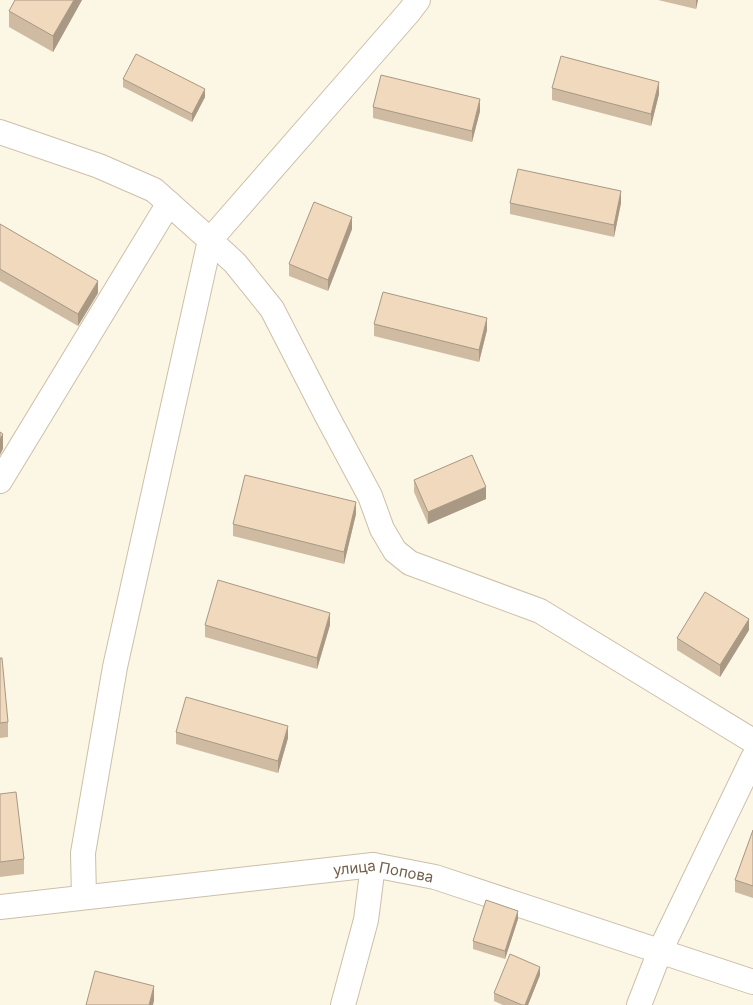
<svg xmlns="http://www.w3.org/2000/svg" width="753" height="1005" viewBox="0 0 753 1005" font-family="Inter,sans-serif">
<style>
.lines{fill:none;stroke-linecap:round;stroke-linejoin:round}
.minor-casing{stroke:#cdbfaa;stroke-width:26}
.minor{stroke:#fff;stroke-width:24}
.wall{fill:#cebba2}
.shaded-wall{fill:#a89884}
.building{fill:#f0d9bc;stroke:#a89884}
.labels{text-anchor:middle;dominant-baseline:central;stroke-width:4;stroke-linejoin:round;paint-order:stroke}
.street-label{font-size:15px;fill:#735f4a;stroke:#fffaea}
</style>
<rect width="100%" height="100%" fill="#fcf6e4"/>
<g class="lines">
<defs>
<g id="minor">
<polyline points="418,0 409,12 210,240 235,263 272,309 327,416 370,496 382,529 395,551 410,563 540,611 753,741"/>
<polyline points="0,132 99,166 154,190 210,240 115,667 83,853 84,897"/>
<polyline points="0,481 169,203"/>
<path id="s1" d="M0,907L373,865L435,877L753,982"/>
<polyline points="343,1005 366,920 373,865"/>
<polyline points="639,1005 660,951 753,758"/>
</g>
</defs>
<use href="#minor" class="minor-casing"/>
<use href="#minor" class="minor"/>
</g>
<g class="wall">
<polygon points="15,0 82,0 53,52 9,27 9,11"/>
<polygon points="658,0 698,0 696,9"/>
<polygon points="123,79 205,97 192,122 123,87"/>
<polygon points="552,88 659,94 651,126 552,100"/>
<polygon points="373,107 480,111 472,142 373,118"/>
<polygon points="510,203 621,203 614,237 510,214"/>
<polygon points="0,224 98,293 78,326 0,281"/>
<polygon points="352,229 328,291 289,276 289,264"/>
<polygon points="374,324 487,330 479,362 374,336"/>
<polygon points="414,480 486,499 428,524 414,492"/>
<polygon points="356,514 344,564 233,536 233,524"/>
<polygon points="205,625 330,625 317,669 205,637"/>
<polygon points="749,630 720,677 677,650 677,638"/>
<polygon points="0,658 8,722 8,737 0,738"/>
<polygon points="176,732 288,738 278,773 176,744"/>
<polygon points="0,794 24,859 24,874 0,877"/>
<polygon points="753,830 753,898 735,892 735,880"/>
<polygon points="518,919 505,959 473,949 473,941"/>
<polygon points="540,975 528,1005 503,1005 494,1001 494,993"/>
</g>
<g class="shaded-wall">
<polygon points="74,0 82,0 53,52 53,36"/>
<polygon points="696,0 698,0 696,9"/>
<polygon points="659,82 659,94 651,126 651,114"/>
<polygon points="205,89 205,97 192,122 192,114"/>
<polygon points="480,99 480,111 472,142 472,131"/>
<polygon points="621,191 621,203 614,237 614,225"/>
<polygon points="352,217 352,229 328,291 328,280"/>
<polygon points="98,281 98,293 78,326 78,314"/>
<polygon points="487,318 487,330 479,362 479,350"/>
<polygon points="3,434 3,449 0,455 0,439"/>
<polygon points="486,487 486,499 428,524 428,512"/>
<polygon points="356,502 356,514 344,564 344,552"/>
<polygon points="330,613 330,625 317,669 317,658"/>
<polygon points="749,619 749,630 720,677 720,665"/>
<polygon points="288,726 288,738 278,773 278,761"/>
<polygon points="518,911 518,919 505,959 505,951"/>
<polygon points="540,967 540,975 528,1005 525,1005"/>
<polygon points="154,986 154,1001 153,1005 149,1005"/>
</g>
<g class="building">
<polygon points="15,0 74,0 53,36 9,11"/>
<polygon points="136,54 205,89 192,114 123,79"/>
<polygon points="561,56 659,82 651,114 552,88"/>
<polygon points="381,75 480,99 472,131 373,107"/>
<polygon points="518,169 621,191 614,225 510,203"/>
<polygon points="314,202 352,217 328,280 289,264"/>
<polygon points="0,224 98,281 78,314 0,269"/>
<polygon points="383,292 487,318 479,350 374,324"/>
<polygon points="0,432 3,434 0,439"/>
<polygon points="472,455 486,487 428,512 414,480"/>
<polygon points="245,475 356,502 344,552 233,524"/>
<polygon points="218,580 330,613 317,658 205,625"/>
<polygon points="705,592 749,619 720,665 677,638"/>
<polygon points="0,658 2,658 8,722 0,723"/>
<polygon points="186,697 288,726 278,761 176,732"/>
<polygon points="16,792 24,859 0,862 0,794"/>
<polygon points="753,830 753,886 735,880"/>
<polygon points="486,900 518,911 505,951 473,941"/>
<polygon points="510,954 540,967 525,1005 522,1005 494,993"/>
<polygon points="95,971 154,986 149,1005 86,1005"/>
</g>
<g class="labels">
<g class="street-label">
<text stroke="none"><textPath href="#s1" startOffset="386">улица Попова</textPath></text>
</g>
</g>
</svg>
